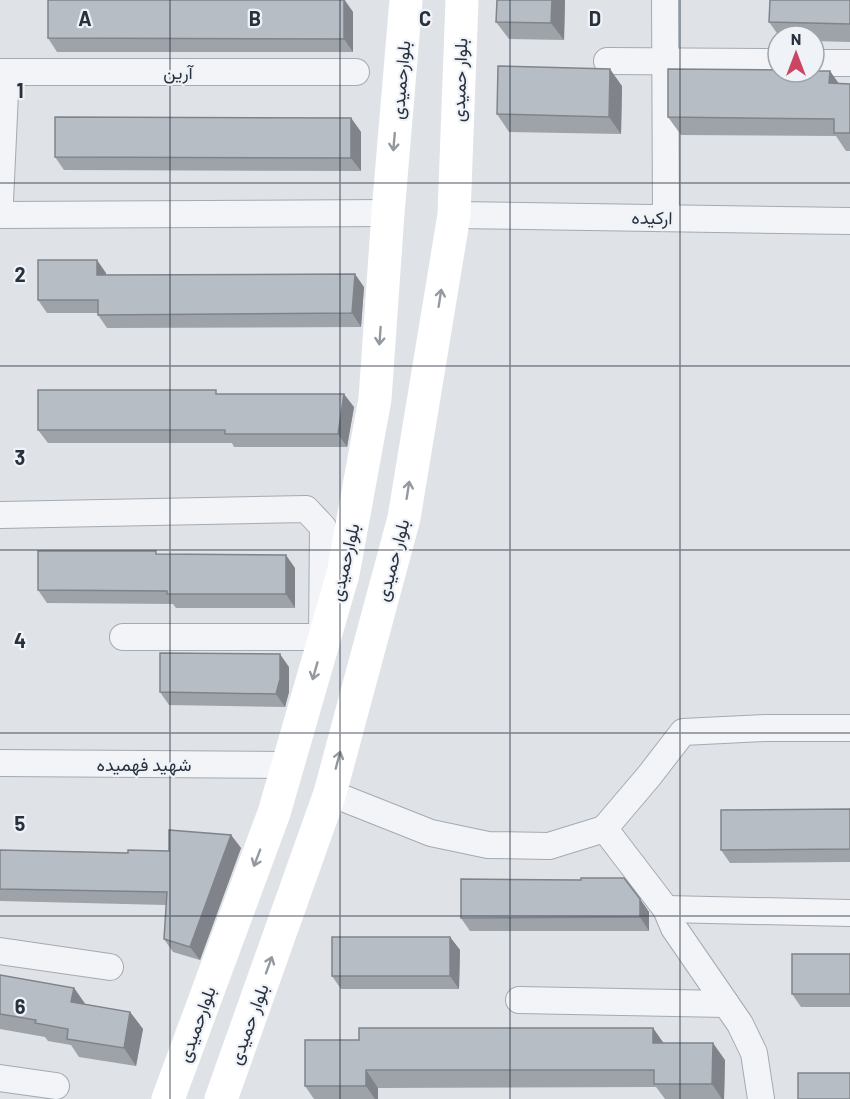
<svg xmlns="http://www.w3.org/2000/svg" width="850" height="1099" viewBox="0 0 850 1099" font-family="Barlow,Vazirmatn,sans-serif">
<style>
.lines{fill:none;stroke-linecap:round;stroke-linejoin:round}
.street-casing{stroke:#a4aab2;stroke-width:28}
.street{stroke:#f2f4f7;stroke-width:26}
.secondary{stroke:#fff;stroke-width:33}
.wall{fill:#9da3a9}
.shaded-wall{fill:#80848a}
.building{fill:#b7bdc5;stroke:#80848a;stroke-width:1.5}
.oneway{stroke:#94989f}
.grid{fill:none;stroke:#28323f;stroke-width:1.5;stroke-opacity:0.55}
.labels{text-anchor:middle;dominant-baseline:central;stroke-width:4.5;stroke-linejoin:round;paint-order:stroke}
.street-label{font-size:18px;fill:#28323f;stroke:#eff2f6}
.grid-label{font-size:20px;text-anchor:middle;font-weight:bold;fill:#28323f;stroke:#eff2f6;stroke-width:4.5;stroke-linejoin:round;paint-order:stroke}
</style>
<rect width="100%" height="100%" fill="#dfe3e8"/>
<g class="lines">
<defs>
<g id="street">
<polyline points="665,0 666,217"/>
<polyline points="607,61 778,62"/>
<polyline points="814,63 850,63"/>
<polyline points="0,72 356,72"/>
<polyline points="0,201 6,72"/>
<polyline points="0,215 388,213"/>
<polyline points="454,215 850,221"/>
<polyline points="0,515 306,509 323,527 322,637 123,637"/>
<polyline points="0,763 287,765"/>
<polyline points="330,793 431,833 488,845 549,846 604,829 649,776 683,732 766,728 850,728"/>
<polyline points="604,828 666,909 674,928 740,1024 754,1053 761,1099"/>
<polyline points="666,909 850,913"/>
<polyline points="0,951 110,967"/>
<polyline points="519,1000 726,1004"/>
<polyline points="0,1078 56,1086"/>
</g>
</defs>
<use href="#street" class="street-casing"/>
<use href="#street" class="street"/>
<g class="secondary">
<polyline points="168,1099 274,813 343,574 375,399 388,213 406,0"/>
<polyline points="221,1099 330,793 404,518 454,215 462,0"/>
</g>
</g>
<g class="wall">
<polygon points="48,0 345,0 353,12 353,52 57,52 48,38"/>
<polygon points="497,0 565,0 564,40 509,39 496,22"/>
<polygon points="850,0 850,42 814,41 814,36 779,36 769,22"/>
<polygon points="830,71 838,84 850,84 850,151 846,151 836,136 681,135 668,117"/>
<polygon points="622,86 621,134 509,132 497,114"/>
<polygon points="351,118 361,132 361,171 64,170 55,157"/>
<polygon points="106,273 106,275 364,287 361,327 107,328 98,315 98,313 47,313 38,300"/>
<polygon points="219,394 354,407 347,447 234,447 232,443 48,443 38,430"/>
<polygon points="159,554 295,568 295,608 176,608 173,604 47,603 38,590"/>
<polygon points="289,667 289,692 285,707 169,705 160,692"/>
<polygon points="850,809 850,862 730,863 721,850"/>
<polygon points="231,835 241,848 200,960 173,952 164,939 166,905 0,901 0,850 128,853 169,851"/>
<polygon points="640,899 649,912 649,931 470,931 461,918"/>
<polygon points="450,937 460,950 459,989 341,989 332,976"/>
<polygon points="850,954 850,1007 801,1007 792,994"/>
<polygon points="0,975 74,988 85,1004 130,1012 143,1029 136,1066 79,1057 71,1045 48,1041 45,1037 0,1029"/>
<polygon points="653,1028 663,1043 725,1060 724,1099 665,1099 656,1087 378,1088 378,1099 314,1099 305,1086 359,1040"/>
</g>
<g class="shaded-wall">
<polygon points="344,0 353,12 353,52 344,39"/>
<polygon points="552,0 565,0 564,40 551,23"/>
<polygon points="610,69 622,86 621,134 609,117"/>
<polygon points="830,71 842,88 829,83"/>
<polygon points="351,118 361,132 361,171 351,158"/>
<polygon points="97,260 106,273 106,288 97,275"/>
<polygon points="355,274 364,287 361,327 352,313"/>
<polygon points="344,394 354,407 347,447 338,434"/>
<polygon points="286,555 295,568 295,608 286,594"/>
<polygon points="280,654 289,667 289,692 285,707 276,694"/>
<polygon points="231,835 241,848 200,960 190,947"/>
<polygon points="640,899 649,912 649,931 640,917"/>
<polygon points="450,937 460,950 459,989 450,976"/>
<polygon points="74,988 86,1005 71,1002"/>
<polygon points="130,1012 143,1029 136,1066 124,1048"/>
<polygon points="653,1028 665,1045 653,1043"/>
<polygon points="713,1043 725,1060 724,1099 722,1099 712,1084"/>
<polygon points="366,1070 378,1088 378,1099 375,1099 366,1086"/>
</g>
<g class="building">
<polygon points="48,0 344,0 344,39 48,38"/>
<polygon points="497,0 552,0 551,23 496,22"/>
<polygon points="770,0 850,0 850,24 769,22"/>
<polygon points="498,66 610,69 609,117 497,114"/>
<polygon points="668,69 778,70 778,72 814,72 814,71 830,71 829,83 850,84 850,133 834,133 834,119 668,117"/>
<polygon points="55,117 351,118 351,158 55,157"/>
<polygon points="38,260 97,260 97,275 355,274 352,313 98,315 98,300 38,300"/>
<polygon points="38,390 216,390 216,394 344,394 338,434 225,434 225,430 38,430"/>
<polygon points="38,551 156,551 156,554 286,555 286,594 167,594 167,591 38,590"/>
<polygon points="160,653 280,654 280,679 276,694 160,692"/>
<polygon points="850,809 850,849 721,850 721,810"/>
<polygon points="169,830 231,835 190,947 164,939 167,892 0,889 0,850 128,853 128,850 169,851"/>
<polygon points="581,878 624,878 640,899 640,917 461,918 461,879 581,880"/>
<rect x="332" y="937" width="118" height="39"/>
<rect x="792" y="954" width="58" height="40"/>
<polygon points="0,975 74,988 71,1002 130,1012 124,1048 67,1039 68,1029 35,1023 36,1020 0,1014"/>
<polygon points="359,1028 653,1028 653,1043 713,1043 712,1084 654,1084 654,1070 366,1070 366,1086 305,1086 305,1040 359,1040"/>
<rect x="798" y="1073" width="52" height="26"/>
</g>
<defs><path id="oneway-shaft" d="M-6 0H5M1.5-3L5.5 0L1.5 3" fill="none" stroke-width="1.6" stroke-linecap="round" stroke-linejoin="round" transform="scale(1.5)"/></defs>
<g class="oneway">
<use href="#oneway-shaft" transform="translate(394 142) rotate(95)"/>
<use href="#oneway-shaft" transform="translate(440 298) rotate(-81)"/>
<use href="#oneway-shaft" transform="translate(380 336) rotate(94)"/>
<use href="#oneway-shaft" transform="translate(408 490) rotate(-81)"/>
<use href="#oneway-shaft" transform="translate(315 671) rotate(106)"/>
<use href="#oneway-shaft" transform="translate(338 760) rotate(-75)"/>
<use href="#oneway-shaft" transform="translate(257 858) rotate(111)"/>
<use href="#oneway-shaft" transform="translate(269 965) rotate(-70)"/>
</g>
<path class="grid" d="M170,0V1099M340,0V1099M510,0V1099M680,0V1099M0,183H850M0,366H850M0,550H850M0,733H850M0,916H850"/>
<g class="labels">
<g class="street-label">
<text x="178" y="72">آرین</text>
<text transform="translate(400 80) rotate(-85)">بلوارحمیدی</text>
<text transform="translate(459 80) rotate(-88)">بلوار حمیدی</text>
<text transform="translate(652 217) rotate(1)">ارکیده</text>
<text transform="translate(392 560) rotate(-75)">بلوار حمیدی</text>
<text transform="translate(344 562) rotate(-77)">بلوارحمیدی</text>
<text x="144" y="764">شهید فهمیده</text>
<text transform="translate(196 1024) rotate(-70)">بلوارحمیدی</text>
<text transform="translate(248 1024) rotate(-70)">بلوار حمیدی</text>
</g>
</g>
<g class="grid-label">
<text x="85" y="26">A</text>
<text x="255" y="26">B</text>
<text x="425" y="26">C</text>
<text x="595" y="26">D</text>
<text x="20" y="98">1</text>
<text x="20" y="282">2</text>
<text x="20" y="465">3</text>
<text x="20" y="648">4</text>
<text x="20" y="831">5</text>
<text x="20" y="1014">6</text>
</g>
<g transform="translate(796 54)"><circle r="28" fill="#eff2f6" stroke="#9fa5ad" stroke-width="1.5"/>
<path d="M0-4.5L10 22L0 15L-10 22Z" fill="#cb4663"/>
<text y="-9" font-size="16" font-weight="bold" text-anchor="middle" fill="#28323f">N</text>
</g>
</svg>
